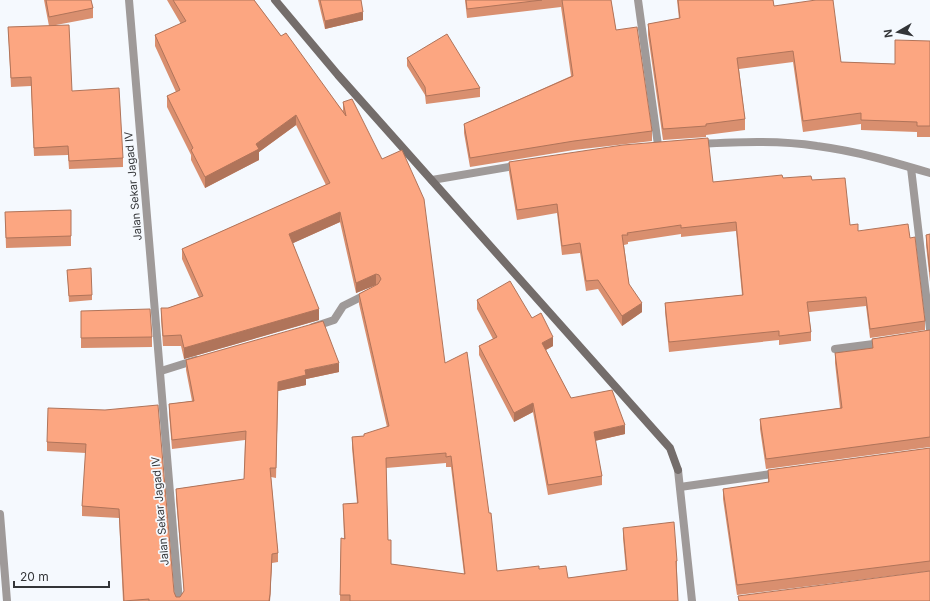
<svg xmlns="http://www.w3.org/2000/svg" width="930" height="601" viewBox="0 0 930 601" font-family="Inter,sans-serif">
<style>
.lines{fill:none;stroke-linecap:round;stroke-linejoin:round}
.minor{stroke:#9f9a99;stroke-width:8}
.tertiary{stroke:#9f9a99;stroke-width:8}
.secondary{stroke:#746d6b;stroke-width:8}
.wall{fill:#d98f6f;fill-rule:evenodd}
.shaded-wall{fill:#b0745a}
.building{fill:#fca681;stroke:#b0745a;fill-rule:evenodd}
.labels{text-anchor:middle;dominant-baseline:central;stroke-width:3.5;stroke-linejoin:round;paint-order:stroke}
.street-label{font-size:11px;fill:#333538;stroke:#f5f9fe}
</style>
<rect width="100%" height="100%" fill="#f5f9fe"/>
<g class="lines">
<g class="minor">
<polyline points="129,0 179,601"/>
<polyline points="638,0 658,145"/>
<path d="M698,144C737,142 778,140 817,146C856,151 893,162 930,173"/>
<polyline points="911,168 930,329"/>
<polyline points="432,180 520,165"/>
<polyline points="313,327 334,320 343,306 367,294"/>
<polyline points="835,349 881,343"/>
<polyline points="161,371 196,360"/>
<polyline points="680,487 779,473"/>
<polyline points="0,514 7,601"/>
</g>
<polyline class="tertiary" points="678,470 692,601"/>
<polyline class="secondary" points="275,0 338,75 670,448 678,470"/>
</g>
<g class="wall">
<polygon points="44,0 91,0 93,8 93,18 56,25 72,91 123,158 123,167 69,169 68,155 34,156 31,86 11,87 8,27 49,26"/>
<path d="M167,0H254L281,36L343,111V102L445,363L489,513L497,571L539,569L568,578L626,571L623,538V528L677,561V571L678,601H340L341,538L344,539L343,504L357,503L352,448V437L364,436L387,427L359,304V294L377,285H376L356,293L340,222L293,243L319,320L184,359L181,346H163L161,319V308H168L199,297L182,259V249L326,185L296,125L259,152V160L205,188L191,160V155L167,107V96L176,92L155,46V35L181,24ZM446,463V467H451L464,574L391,564L388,540L386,468Z"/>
<polygon points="318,0 361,0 363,20 325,29"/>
<polygon points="465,0 611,0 616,30 652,131 652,141 574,150 470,167 464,133 464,124 571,76 561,7 467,18"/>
<polygon points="677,0 773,0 774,6 841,62 895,64 930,41 930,137 917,137 917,132 861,130 861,124 803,132 793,62 739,69 745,119 745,130 706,135 706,137 663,140 648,35 648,24 679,19"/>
<polygon points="407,58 480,88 480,97 426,104 425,95 407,66"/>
<polygon points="509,162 713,182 783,178 812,180 850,225 858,231 910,238 925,321 925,330 870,338 866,306 809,312 811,332 811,341 779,345 779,340 669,352 665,312 665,303 742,295 736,231 681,237 681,234 628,242 628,244 624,245 629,284 642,312 622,326 598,289 586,291 580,253 562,255 557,213 517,220 509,172"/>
<polygon points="5,212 71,236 71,246 6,248"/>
<polygon points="930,234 930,282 926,245 926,235"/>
<polygon points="67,270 92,295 92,300 69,302"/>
<polygon points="477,300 532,318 553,346 546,350 571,398 625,434 595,441 602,476 602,485 548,495 533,412 514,422 479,355 479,346 493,339 477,309"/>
<polygon points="81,311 152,337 152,347 81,348"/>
<polygon points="930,330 930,447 766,469 760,429 760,419 840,408 835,363 835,353 872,348 872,339"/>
<polygon points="186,360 339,372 306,379 306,385 278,391 276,478 271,477 278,553 278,562 272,563 270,601 123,601 119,518 82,516 82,506 86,453 47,451 47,442 105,410 174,592 176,597 180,597 184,592 176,499 176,489 244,479 245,440 172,449 169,413 169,404 192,401 186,370"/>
<polygon points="930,448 930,571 737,595 723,499 723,489 768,483 768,470"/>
</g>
<g class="shaded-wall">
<polygon points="363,12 363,20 325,29 325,21"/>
<polygon points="296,115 296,125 259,152 259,160 205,188 205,177 256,144"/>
<polygon points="340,212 340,222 289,245 289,234"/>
<polygon points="376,274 376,285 356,293 356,283"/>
<polygon points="642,303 642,312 622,326 622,316"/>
<polygon points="319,309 319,320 184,359 184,348"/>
<polygon points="553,337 553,346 542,352 542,343"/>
<polygon points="339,363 339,372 306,379 306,385 278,391 276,478 278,382 305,370"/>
<polygon points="533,403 533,412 514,422 514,413"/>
<polygon points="625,425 625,434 594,441 594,432"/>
<polygon points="272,554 270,601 269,601"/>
</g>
<g class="building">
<polygon points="46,0 91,0 93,8 49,17"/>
<path d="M173,0H254L281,36L286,33L346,116L343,102L352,99L382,159L402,150L424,199L445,363L467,352L489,513H491L497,571L539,566V569L566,566L568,578L627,570L623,528L674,522L677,561H676L678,601H350V595H340L341,538L345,539L343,504L358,503L352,437L364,436V434L389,426L359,294L378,284L381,279L379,275L376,274L356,283L340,212L289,234L319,309L184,348L181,335L163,336L161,308H168L203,296L182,249L330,183L296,115L256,144L259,149L205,177L191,150L193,148L167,96L180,90L155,35L186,21ZM446,453V457L451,456L465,574L391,564V540H388L386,458Z"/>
<polygon points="320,0 361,0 363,12 325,21"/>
<polygon points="466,0 542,0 467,9"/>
<polygon points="562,0 611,0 616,30 637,27 652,131 574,141 470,158 464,124 573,76"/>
<polygon points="678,0 773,0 774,6 816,0 833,0 841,62 895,64 895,40 930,41 930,126 917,126 917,122 861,120 861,113 803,121 793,51 737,58 745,119 706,124 706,126 663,129 648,24 680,18"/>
<polygon points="69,25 72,91 119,88 123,158 69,161 68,146 34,148 31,77 11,78 8,27"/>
<polygon points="447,34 480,88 426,96 425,87 407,58"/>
<polygon points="708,138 713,182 782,175 783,178 811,176 812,180 845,178 850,225 858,224 858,231 908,224 910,238 915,237 925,321 870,329 866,297 807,302 811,332 779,336 779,331 669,342 665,303 743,295 736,222 681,228 681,225 627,233 628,235 622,235 629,284 642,303 622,316 598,280 586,281 580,243 562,246 557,204 517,210 509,162 623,145"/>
<polygon points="71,210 71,236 6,238 5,212"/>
<polygon points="930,234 930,272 926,235"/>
<polygon points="91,268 92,295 69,296 67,270"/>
<polygon points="510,281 532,318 541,313 553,337 542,343 571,398 612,390 625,425 594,432 602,476 548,485 533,403 514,413 479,346 497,337 477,300"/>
<polygon points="150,309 152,337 81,338 81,311"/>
<polygon points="323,321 339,363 305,370 306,375 278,382 276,468 270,468 278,553 272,554 270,594 269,601 149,601 149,599 124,601 119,509 82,506 86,444 47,442 48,408 105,410 158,405 174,592 176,597 180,597 184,591 176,489 244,479 246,431 172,440 169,404 194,401 186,360"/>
<polygon points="930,330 930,437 766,459 760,419 842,408 835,353 873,348 872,339"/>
<polygon points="930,448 930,561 737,585 723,489 769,482 768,470"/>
<polygon points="930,571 930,601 739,601 738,596"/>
</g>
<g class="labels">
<g class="street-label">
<text transform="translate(133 186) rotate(-95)">Jalan Sekar Jagad IV</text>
<text transform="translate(160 511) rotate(-95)">Jalan Sekar Jagad IV</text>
</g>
</g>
<g transform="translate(898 32) rotate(261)" stroke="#f5f9fe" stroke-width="3" paint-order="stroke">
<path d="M0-3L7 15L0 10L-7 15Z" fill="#333538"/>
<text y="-6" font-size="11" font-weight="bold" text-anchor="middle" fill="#333538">N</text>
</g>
<path d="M14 581v6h95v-6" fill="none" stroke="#333538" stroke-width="2"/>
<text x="20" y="581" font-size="12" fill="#333538" stroke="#f5f9fe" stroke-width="3" paint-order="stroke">20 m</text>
</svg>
